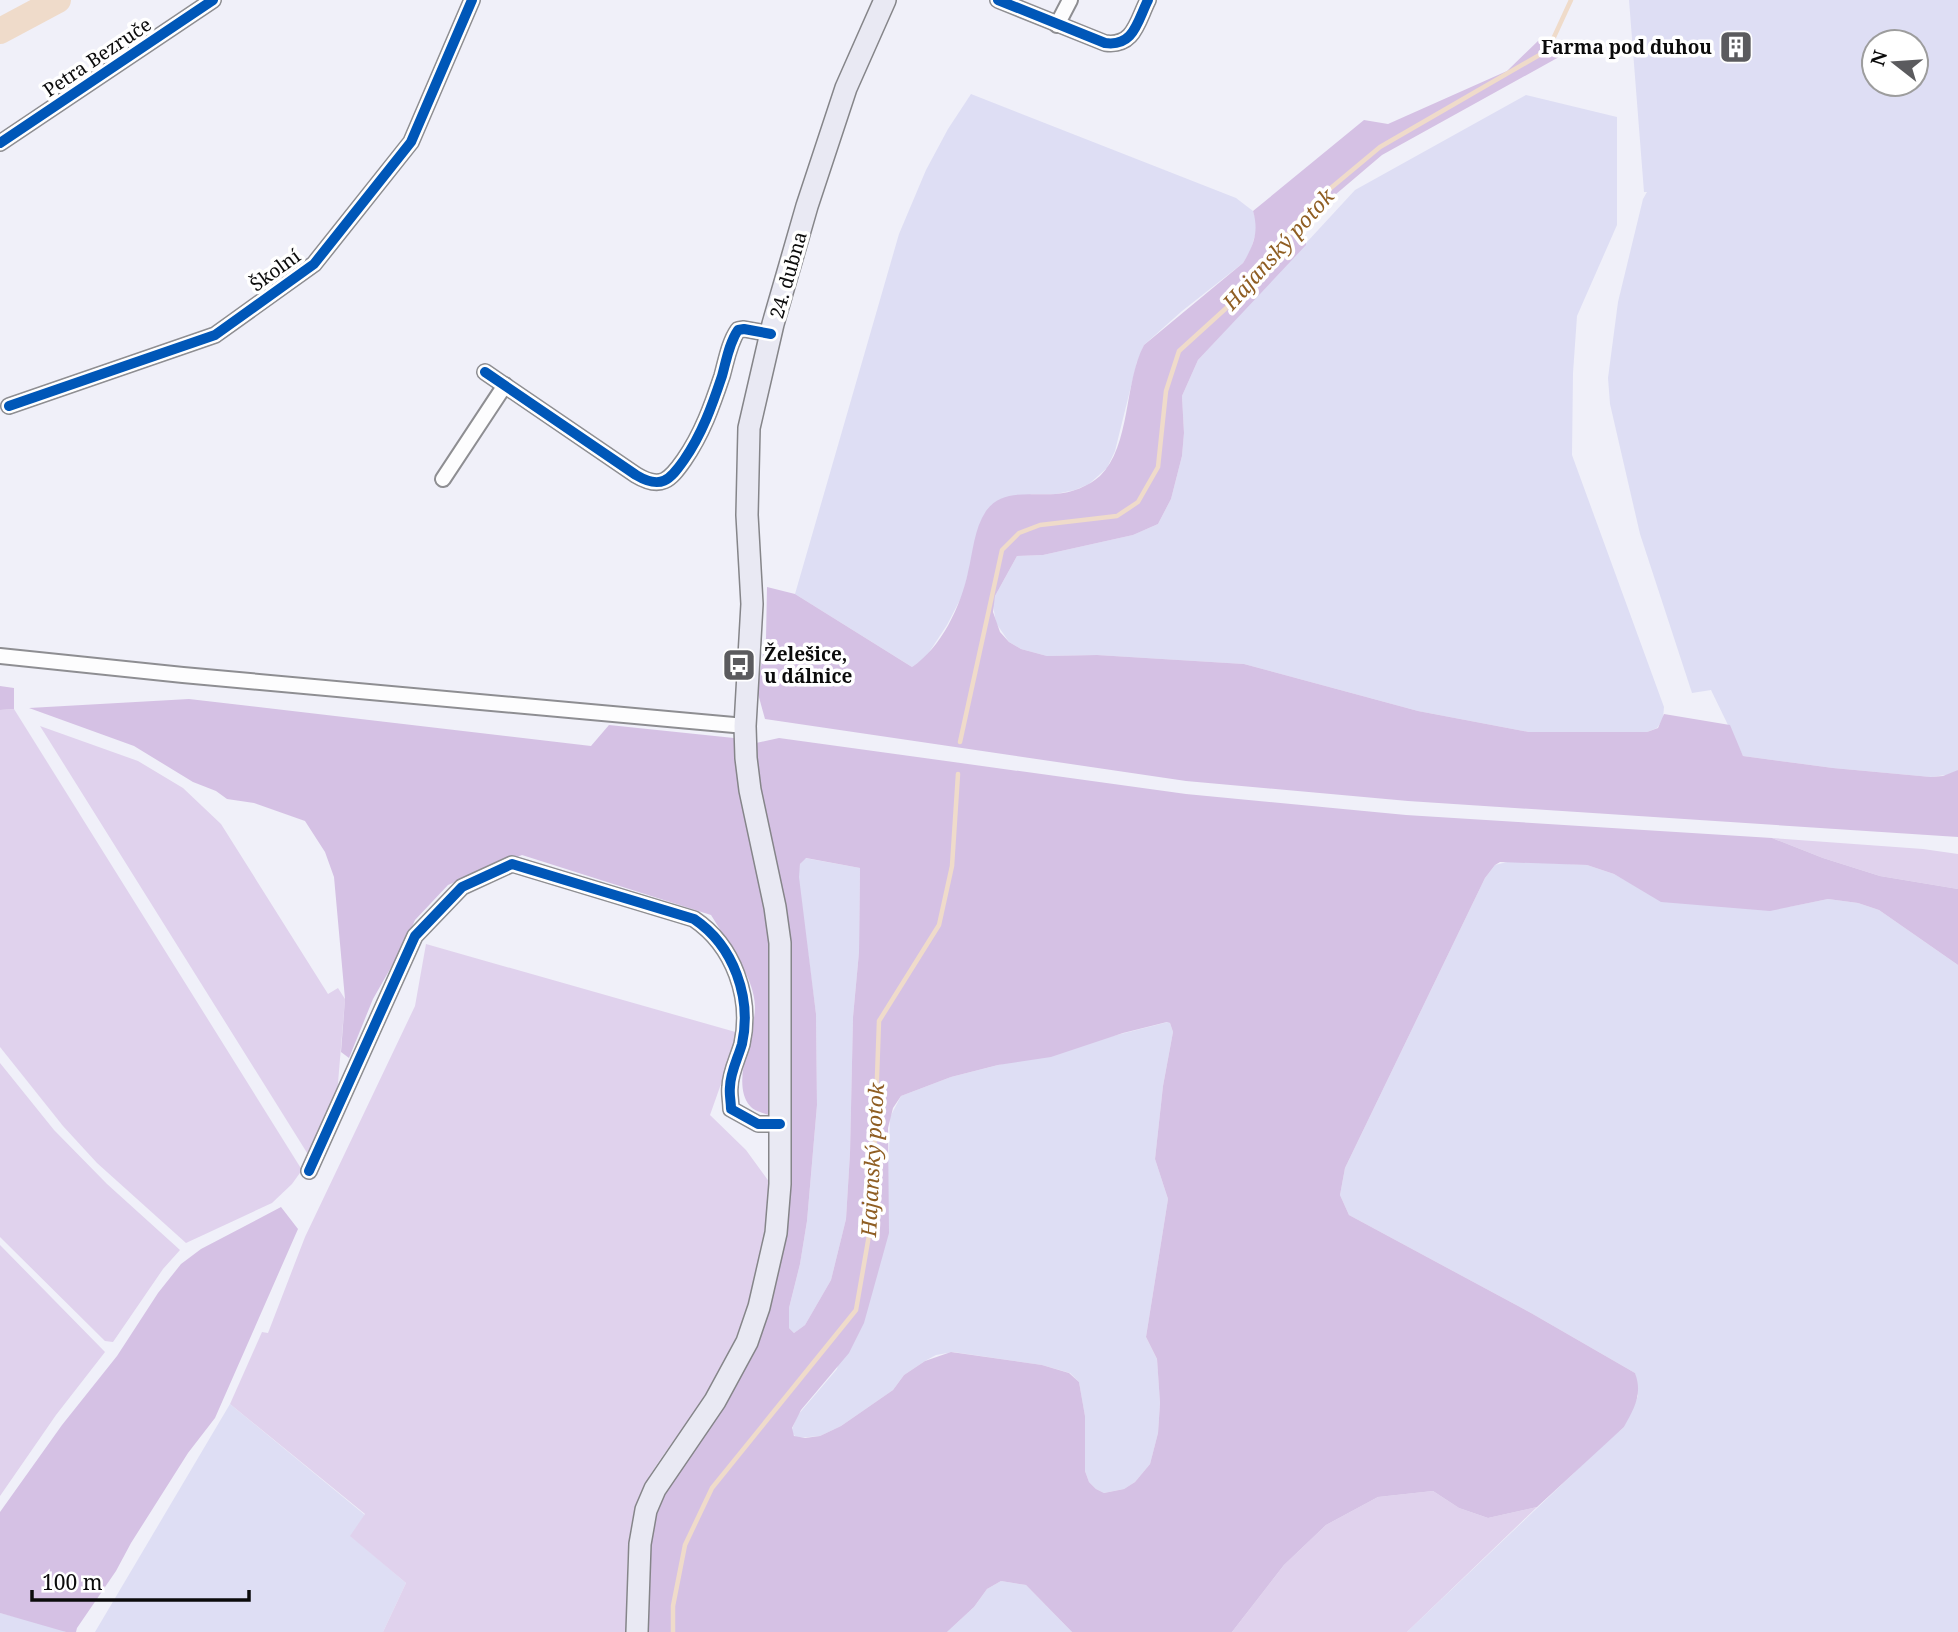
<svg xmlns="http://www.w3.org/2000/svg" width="1958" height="1632" viewBox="0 0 1958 1632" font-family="'Noto Serif',serif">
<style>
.farmland{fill:#dedef4;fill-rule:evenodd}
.green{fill:#e0d2ed}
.forest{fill:#d5c1e4;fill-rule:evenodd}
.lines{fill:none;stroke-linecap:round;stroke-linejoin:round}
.stream{stroke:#efdbca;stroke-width:4.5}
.river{stroke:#efdbca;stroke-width:26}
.minor-casing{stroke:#8e8e92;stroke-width:18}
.secondary-casing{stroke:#858589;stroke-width:24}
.minor{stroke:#fdfdfe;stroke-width:14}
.secondary{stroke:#e9e9f3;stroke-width:21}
.cycleway-casing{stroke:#fff;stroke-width:15}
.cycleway{stroke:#0057b8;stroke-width:10}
.labels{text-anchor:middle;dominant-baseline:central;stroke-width:7;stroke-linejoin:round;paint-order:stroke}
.poi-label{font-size:19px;font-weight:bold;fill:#0b0b0b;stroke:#fff;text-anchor:end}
.street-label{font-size:19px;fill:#0b0b0b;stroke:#fff}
.water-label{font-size:21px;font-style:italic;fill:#8f5e23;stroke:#fff}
</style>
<rect width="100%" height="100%" fill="#f0f0f9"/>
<g class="farmland">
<path d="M1629,0H1958V770L1953,774L1931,777L1833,768L1743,756L1711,690L1692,693L1640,534L1610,404L1608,378L1618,302L1643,199L1647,192H1644ZM1874,42H1916V84H1874Z"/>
<polygon points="971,94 1236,198 1253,211 1257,224 1256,232 1250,252 1243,263 1182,311 1144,345 1137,362 1115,451 1107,468 1089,484 1075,490 1056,494 1031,494 968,574 963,594 947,625 926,657 912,667 795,594 899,234 926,170 948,129"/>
<polygon points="1526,95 1617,117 1617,225 1577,316 1573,373 1572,455 1664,707 1663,719 1657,728 1647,732 1618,733 1529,732 1418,711 1244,664 1097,655 1047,656 1021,649 1009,642 996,623 993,605 995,596 1017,556 1043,555 1133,535 1158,524 1171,499 1182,456 1184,433 1182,396 1198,360 1355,190"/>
<polygon points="805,858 860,868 859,952 853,1017 850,1153 846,1219 831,1280 805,1325 794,1333 789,1328 789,1308 800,1264 807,1221 817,1105 816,1014 798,877 800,864"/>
<polygon points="1511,861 1587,865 1614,874 1646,892 1788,907 1828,899 1858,903 1879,910 1958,965 1958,1632 1407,1632 1597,1451 1624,1427 1638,1396 1635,1373 1531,1313 1349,1215 1340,1195 1345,1168 1485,878 1495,865"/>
<polygon points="1168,1022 1170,1023 1173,1032 1163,1086 1155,1159 1168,1199 1146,1337 1157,1359 1160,1403 1158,1433 1150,1464 1135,1482 1124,1489 1104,1493 1096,1489 1089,1482 1085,1471 1085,1416 1079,1382 1070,1373 1042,1365 953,1352 936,1355 925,1361 904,1375 893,1390 841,1426 820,1436 797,1438 791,1432 797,1416 837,1369 889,1155 890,1117 901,1096 951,1077"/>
<polygon points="230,1404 365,1515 351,1536 406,1583 383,1632 95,1632"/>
<polygon points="1001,1581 1026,1585 1072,1632 947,1632 974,1607 987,1589"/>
<polygon points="0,1613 51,1626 66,1632 0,1632"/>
</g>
<g class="green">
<polygon points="14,709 302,1170 292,1184 272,1203 186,1243 97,1163 63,1126 0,1047 0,710"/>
<polygon points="40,726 138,761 183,788 221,824 328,994 338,988 345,999 337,1095 309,1156"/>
<polygon points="1772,838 1923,849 1958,854 1958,889 1880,876 1823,858"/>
<path d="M426,944L739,1033L710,1115L746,1150L770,1183C763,1259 747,1332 706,1396C685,1429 644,1473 635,1509C624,1548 628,1592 626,1632H383L406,1583L350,1536L365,1514L230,1404L262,1332L268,1333L305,1237L415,1006Z"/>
<polygon points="0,1063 54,1130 107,1184 180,1250 163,1269 113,1342 105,1341 0,1237"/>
<polygon points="0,1245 105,1352 56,1415 0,1496"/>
<polygon points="1433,1491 1459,1508 1488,1518 1537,1507 1407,1632 1232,1632 1284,1565 1326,1525 1378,1497"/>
</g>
<g class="forest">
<path d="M1539,40L1559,57L1382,155L1322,206L1306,229V245L1198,360L1182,396L1184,433L1182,456L1171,499L1158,524L1133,535L1043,555L1017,556L995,596L993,612L1000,632L1009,642L1021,649L1047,656L1097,655L1244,664L1418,711L1529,732H1647L1658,728L1664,714L1730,725L1743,756L1833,768L1931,777L1943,776L1958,770V837L1408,801L1186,781L765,719L757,690L766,638L767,587L795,594L912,667C941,648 961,606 968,572C973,552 974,529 986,511C1002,488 1032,496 1056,494C1071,493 1089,486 1100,476C1131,446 1124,382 1144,345L1243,263C1254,245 1259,231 1253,211L1364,120L1388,124L1507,71Z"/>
<polygon points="0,686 14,688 14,709 0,710"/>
<path d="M189,699L591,746L609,725L734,738C736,797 756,853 765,912C775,979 769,1048 769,1115C763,1113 754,1111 750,1106C730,1083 755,1034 755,1007C755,977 726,940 711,915L522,855L448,885L415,920L406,941L373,999L349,1058L341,1052L345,999L334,877L325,852L305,821L254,803L227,799L216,791L193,782L134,746L29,708Z"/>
<path d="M779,738L1186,794L1406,815L1772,838L1823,858L1880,876L1958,889V965L1879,910L1858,903L1828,899L1770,911L1661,902L1614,874L1587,865L1500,862L1495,865L1485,878L1345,1168L1340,1195L1349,1215L1531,1313L1635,1373C1643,1394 1634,1409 1624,1427L1537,1507L1488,1518L1459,1508L1433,1491L1378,1497L1326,1525L1284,1565L1232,1632H1072L1026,1585L1001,1581L987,1589L974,1607L947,1632H648L651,1545L656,1514L665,1494L724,1407L757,1346L769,1310L786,1235L791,1184L790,942C782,876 759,811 756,743ZM806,858L860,868L859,952L853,1017L850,1153L846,1219L831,1280L805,1325L794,1333L789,1328V1308L800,1264L807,1221L817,1105L816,1014L799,877L800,864ZM1167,1022L1170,1023L1173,1032L1163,1086L1155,1159L1168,1199L1146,1337L1157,1359L1160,1403L1158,1433L1150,1464L1135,1482L1124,1489L1104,1493L1096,1489L1089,1482L1085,1471V1416L1079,1382L1069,1373L1042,1365L951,1352L925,1361L904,1375L893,1390L841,1426L820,1436L805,1438L794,1436L792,1428L801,1410L849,1353L864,1323L889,1233L888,1128L893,1108L901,1096L951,1077L998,1065L1051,1057L1123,1033Z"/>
<polygon points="281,1207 298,1229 215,1418 188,1453 131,1543 116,1571 77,1628 76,1632 66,1632 0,1613 0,1512 62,1425 117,1356 158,1293 181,1264 201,1249"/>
</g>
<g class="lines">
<g class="stream">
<polyline points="960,742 1002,550 1019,533 1040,525 1117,516 1138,502 1158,467 1166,391 1179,351 1234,301 1314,202 1380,147 1548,50 1571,0"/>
<polyline points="673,1632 673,1606 685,1545 712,1488 856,1310 872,1218 879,1021 939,925 952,866 958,774"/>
</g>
<polyline class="river" points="0,31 58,0"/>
<defs>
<g id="minor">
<path d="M998,0L1105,43C1134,47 1137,22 1148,0"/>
<polyline points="1057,25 1070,0"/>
<polyline points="0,143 213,0"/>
<path d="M485,372L636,475C661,490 670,480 684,460C702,434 712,406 722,376C726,362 729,343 738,330L744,329L771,334"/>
<polyline points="9,406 215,335 314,264 411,142 472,0"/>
<polyline points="443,479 505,385"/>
<polyline points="0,656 183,675 745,726"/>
<path d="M309,1171L415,936L462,887L512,864L694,919C734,946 752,998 742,1044C738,1058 730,1073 730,1087C729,1094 731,1101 731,1109L758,1124H780"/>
</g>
<polyline id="secondary" points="637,1632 640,1544 646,1510 655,1489 715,1401 747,1342 759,1307 776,1233 780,1184 780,943 775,907 750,790 746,758 745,726 752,604 747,515 749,428 773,324 807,206 846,88 885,0"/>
</defs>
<use href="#minor" class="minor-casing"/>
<use href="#secondary" class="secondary-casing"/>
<use href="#minor" class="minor"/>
<use href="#secondary" class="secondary"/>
<defs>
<g id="cycleway">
<path d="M998,0L1105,43C1134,47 1137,22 1148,0"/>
<polyline points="0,143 213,0"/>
<path d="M485,372L636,475C661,490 670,480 684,460C702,434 712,406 722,376C726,362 729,343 738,330L744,329L771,334"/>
<polyline points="9,406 215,335 314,264 411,142 472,0"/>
<path d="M309,1171L415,936L462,887L512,864L694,919C734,946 752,998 742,1044C738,1058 730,1073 730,1087C729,1094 731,1101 731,1109L758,1124H780"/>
</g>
</defs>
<use href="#cycleway" class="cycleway-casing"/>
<use href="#cycleway" class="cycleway"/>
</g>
<defs>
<symbol id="building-square" viewBox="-11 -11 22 22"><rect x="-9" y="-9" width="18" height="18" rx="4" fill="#5b5b5e" stroke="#fff"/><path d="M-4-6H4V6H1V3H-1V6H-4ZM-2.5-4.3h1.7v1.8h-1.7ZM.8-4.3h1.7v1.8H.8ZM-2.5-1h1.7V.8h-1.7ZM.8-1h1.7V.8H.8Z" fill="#fff"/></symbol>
<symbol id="bus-square" viewBox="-11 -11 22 22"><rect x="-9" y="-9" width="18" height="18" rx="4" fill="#5b5b5e" stroke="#fff"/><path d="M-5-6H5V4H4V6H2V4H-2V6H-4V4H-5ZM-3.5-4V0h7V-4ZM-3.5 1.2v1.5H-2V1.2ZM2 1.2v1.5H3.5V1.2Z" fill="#fff"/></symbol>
</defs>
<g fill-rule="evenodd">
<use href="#building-square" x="1717" y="28" width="38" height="38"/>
<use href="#bus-square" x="720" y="646" width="38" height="38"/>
</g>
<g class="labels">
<g class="poi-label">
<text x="1712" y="47">Farma pod duhou</text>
<text x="764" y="654" text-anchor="start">Želešice,<tspan x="764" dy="22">u dálnice</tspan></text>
</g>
<g class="street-label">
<text transform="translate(97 57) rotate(-34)">Petra Bezruče</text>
<text transform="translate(275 270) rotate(-36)">Školní</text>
<text transform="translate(788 275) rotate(-74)">24. dubna</text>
</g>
<g class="water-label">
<text transform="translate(1278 249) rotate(-48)">Hajanský potok</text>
<text transform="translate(872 1160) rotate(-87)">Hajanský potok</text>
</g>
</g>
<g transform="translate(1895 63) rotate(287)"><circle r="33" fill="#ffffff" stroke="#9d9d9d" stroke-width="2"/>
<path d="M0-5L12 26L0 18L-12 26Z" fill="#5b5b5e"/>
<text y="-10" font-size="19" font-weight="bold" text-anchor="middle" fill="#0b0b0b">N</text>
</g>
<path d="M32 1590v10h217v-10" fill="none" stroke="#0b0b0b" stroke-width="3.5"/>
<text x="42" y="1590" font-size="21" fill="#0b0b0b" stroke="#ffffff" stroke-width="5" paint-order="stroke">100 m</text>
</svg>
